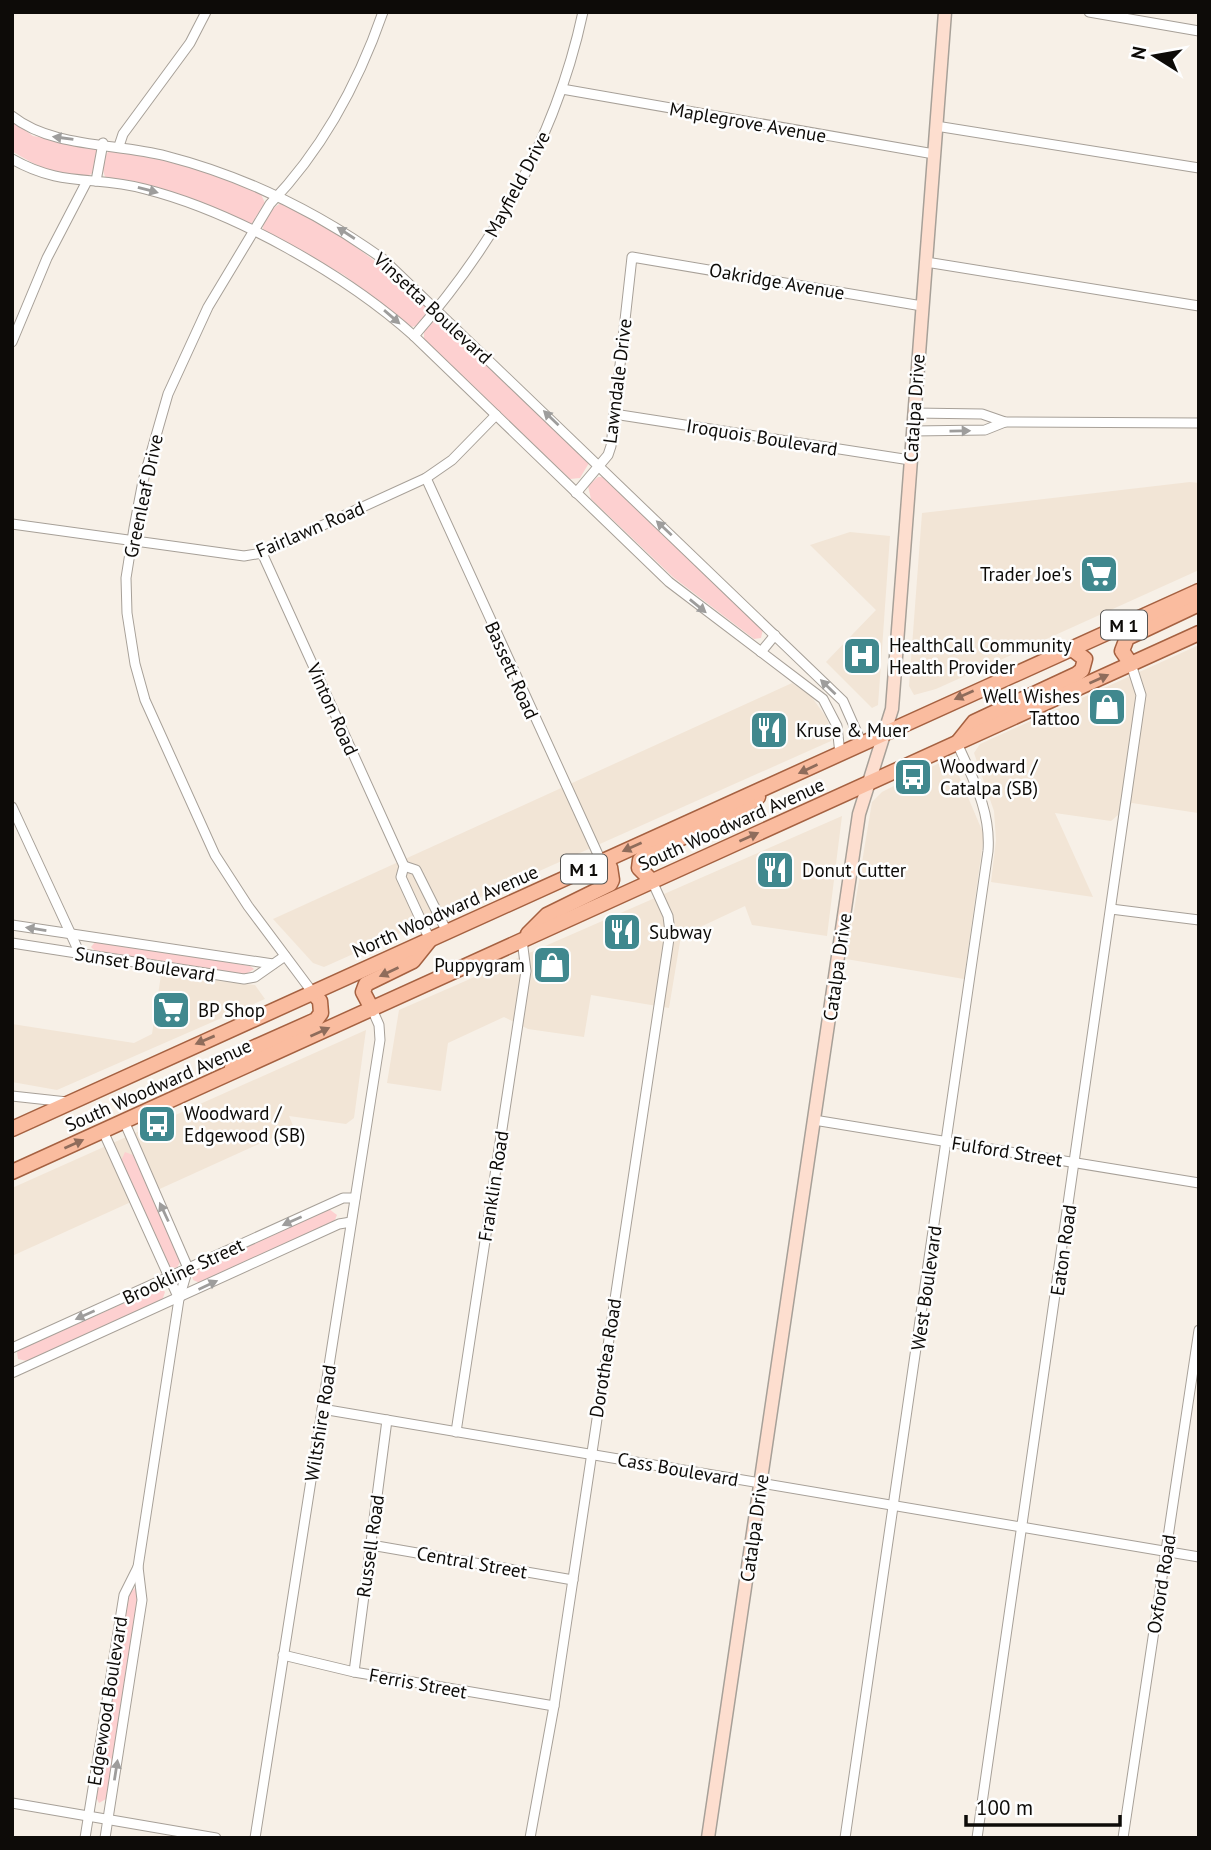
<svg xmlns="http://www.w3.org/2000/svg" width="1211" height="1850" viewBox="0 0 1211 1850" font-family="'PT Sans',sans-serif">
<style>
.built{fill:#f2e5d6}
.green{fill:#fdd0d0}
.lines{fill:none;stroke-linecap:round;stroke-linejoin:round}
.street-casing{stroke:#a7a098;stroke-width:11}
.secondary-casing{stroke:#a7a098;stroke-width:15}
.primary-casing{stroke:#a56141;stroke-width:17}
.street{stroke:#fff;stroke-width:9}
.secondary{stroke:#fddecf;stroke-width:12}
.primary{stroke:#fabc9f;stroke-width:14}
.oneway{fill:#9e9d9c}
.oneway2{fill:#8f6c5b}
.labels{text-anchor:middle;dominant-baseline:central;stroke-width:5;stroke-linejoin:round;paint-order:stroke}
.shield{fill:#fefefe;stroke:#555452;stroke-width:2}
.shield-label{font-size:18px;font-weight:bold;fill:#0d0b08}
.street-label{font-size:19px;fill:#0d0b08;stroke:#fefefe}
.poi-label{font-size:19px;fill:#0d0b08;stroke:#fefefe;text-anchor:start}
</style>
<rect width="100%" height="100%" fill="#f7f0e7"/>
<g class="built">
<polygon points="1190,482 1199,483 1199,570 936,689 914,695 909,686 922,513"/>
<polygon points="850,532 890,536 878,705 872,708 826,662 876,610 810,545"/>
<polygon points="1199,645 1198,813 1132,803 1111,821 1055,813 1093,897 991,882 996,840 994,811 974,753 980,744"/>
<polygon points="792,683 811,696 826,717 833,735 831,741 324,967 313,963 273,919"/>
<polygon points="945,760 953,762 984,835 964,979 846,959 872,802 882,792"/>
<polygon points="842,816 827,936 752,925 745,906 681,936 669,1008 591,995 584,1037 528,1029 504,1017 448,1043 441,1091 387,1083 399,1010"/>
<polygon points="161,975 255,985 265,999 57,1090 12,1082 12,1024 134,1043 152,1034"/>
<polygon points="366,1030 354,1118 346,1124 289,1116 294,1128 12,1256 12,1188"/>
</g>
<g class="green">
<path d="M12,121L33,136L94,147L98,152L95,171C78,189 29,162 12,151Z"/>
<path d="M113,148L189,167L260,192L265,203L250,226C203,205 158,182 106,178C100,169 103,153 113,148Z"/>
<path d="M282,203C338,231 383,264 428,307V312L417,326L410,327L344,275L263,231C262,221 272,206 282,203Z"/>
<polygon points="441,318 589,463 580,478 570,479 424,341 424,331 432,320"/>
<polygon points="598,477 603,477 763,629 761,638 754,639 673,577 591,499 588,486"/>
<polygon points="96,941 250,966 254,969 246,974 236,974 95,951 91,947"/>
<polygon points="125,1152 133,1155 181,1260 177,1268 169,1267 121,1161"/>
<polygon points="329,1209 337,1215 334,1222 200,1283 193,1280 192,1274 197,1269"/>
<polygon points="160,1287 165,1292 162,1301 27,1361 18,1359 17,1352 21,1349"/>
<polygon points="135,1588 139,1596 106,1799 99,1803 96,1797 129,1594"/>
</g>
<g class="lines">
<defs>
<g id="street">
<polyline points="1089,12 1199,31"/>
<polyline points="562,89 934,154"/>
<path d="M12,116C52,148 116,143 166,156C244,176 317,212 383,259L843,701L862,744"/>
<polyline points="936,126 1199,168"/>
<polyline points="119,146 123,134 190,43 206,12"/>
<path d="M12,159C63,188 94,175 145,189C235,212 346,275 414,336L669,582L823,699L837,726L840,754"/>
<polyline points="96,181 103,143"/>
<polyline points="926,262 1199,306"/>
<path d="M414,336C495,243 557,134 583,12"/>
<polyline points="12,342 47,258 86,183"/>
<polyline points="914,413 982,414 1005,422 1199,423"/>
<polyline points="614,414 910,460"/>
<polyline points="913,431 985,430 1005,422"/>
<polyline points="426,478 601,861"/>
<polyline points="576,493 608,455 611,446 632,257 922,306"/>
<polyline points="12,524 244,556 262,553 426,478 452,460 496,415"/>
<polyline points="262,553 404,866 401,877 430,940"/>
<polyline points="761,652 775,635"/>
<polyline points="12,807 80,954"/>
<polyline points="404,866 416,870 447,932"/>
<polyline points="1111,909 1199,920"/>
<polyline points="12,925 273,964"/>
<polyline points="12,943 244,979 255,977 285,956"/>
<path d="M313,993L248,906L215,855L145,700L135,664L127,613L126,578L134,528L143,481L168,394L208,307L270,204C323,149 358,84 383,12"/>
<polyline points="12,1096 67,1102"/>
<polyline points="814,1120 1199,1183"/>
<polyline points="103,1131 179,1299"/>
<polyline points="12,1348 343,1198 355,1198"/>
<polyline points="12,1373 339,1224 351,1222"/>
<polyline points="322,1409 1199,1557"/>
<polyline points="456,1432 526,971 522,940"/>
<polyline points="371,1545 573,1580"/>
<polyline points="283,1655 354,1672 554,1706"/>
<polyline points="354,1672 387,1420"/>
<polyline points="12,1803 216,1838"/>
<polyline points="85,1838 124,1595 138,1567"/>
<polyline points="105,1838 142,1600 138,1567 179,1299 188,1268 124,1121"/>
<polyline points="255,1838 380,1040 379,1025 372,1009"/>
<polyline points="530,1838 554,1706 670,932 668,916 652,881"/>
<path d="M845,1838L988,851C991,811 973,779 957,743"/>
<polyline points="977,1838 1141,695 1131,664"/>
<polyline points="1123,1838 1199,1330"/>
</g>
<polyline id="secondary" points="708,1838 859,814 892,709 945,12"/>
<g id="primary">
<polyline points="1131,664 1122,651 1127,638 1199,604"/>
<polyline points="958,742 974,722 1077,674 1082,670 1085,659 1072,649"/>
<polyline points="652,881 639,868 640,860 645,855 741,810 758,797"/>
<polyline points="528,934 547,915 610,884 612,880 610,867 601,861"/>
<polyline points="372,1009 363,992 366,984 413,961 429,941"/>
<polyline points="232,1067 253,1048 316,1020 321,1013 320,1001 313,993"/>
<polyline points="12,1129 1199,591"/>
<polyline points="12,1172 1199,633"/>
</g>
</defs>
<use href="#street" class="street-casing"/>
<use href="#secondary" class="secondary-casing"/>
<use href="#primary" class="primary-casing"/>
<use href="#street" class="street"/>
<use href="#secondary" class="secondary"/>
<use href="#primary" class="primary"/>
</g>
<defs><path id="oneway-solid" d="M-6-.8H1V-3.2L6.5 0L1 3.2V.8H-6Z" transform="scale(1.75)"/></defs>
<g class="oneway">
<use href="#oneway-solid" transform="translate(63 138) rotate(-172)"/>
<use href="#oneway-solid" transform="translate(148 190) rotate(15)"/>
<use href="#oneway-solid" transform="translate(346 233) rotate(-147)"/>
<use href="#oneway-solid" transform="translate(392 317) rotate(41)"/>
<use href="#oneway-solid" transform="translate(551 418) rotate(-136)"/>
<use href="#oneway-solid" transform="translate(960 431) rotate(-1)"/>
<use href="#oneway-solid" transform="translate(664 528) rotate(-137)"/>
<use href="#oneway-solid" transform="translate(698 606) rotate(39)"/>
<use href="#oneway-solid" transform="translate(828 687) rotate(-136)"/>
<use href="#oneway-solid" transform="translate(36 929) rotate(-171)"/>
<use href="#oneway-solid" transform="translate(164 1212) rotate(-115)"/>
<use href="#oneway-solid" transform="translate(292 1221) rotate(156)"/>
<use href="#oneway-solid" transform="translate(208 1285) rotate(-25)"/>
<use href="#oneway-solid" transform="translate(85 1315) rotate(156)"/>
<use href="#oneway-solid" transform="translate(116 1770) rotate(-81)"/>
</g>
<g class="oneway2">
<use href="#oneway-solid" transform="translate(1099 679) rotate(-24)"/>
<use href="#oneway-solid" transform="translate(964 695) rotate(156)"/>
<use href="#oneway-solid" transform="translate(808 769) rotate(155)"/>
<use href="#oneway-solid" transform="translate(749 837) rotate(-24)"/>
<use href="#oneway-solid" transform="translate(632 847) rotate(156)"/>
<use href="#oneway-solid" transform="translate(389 972) rotate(155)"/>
<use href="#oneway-solid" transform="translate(320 1032) rotate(-24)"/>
<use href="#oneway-solid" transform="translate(205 1040) rotate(157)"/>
<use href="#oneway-solid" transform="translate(74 1144) rotate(-24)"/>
</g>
<defs>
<symbol id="supermarket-square" viewBox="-11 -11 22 22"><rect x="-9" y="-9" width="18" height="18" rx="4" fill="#40888e" stroke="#fefefe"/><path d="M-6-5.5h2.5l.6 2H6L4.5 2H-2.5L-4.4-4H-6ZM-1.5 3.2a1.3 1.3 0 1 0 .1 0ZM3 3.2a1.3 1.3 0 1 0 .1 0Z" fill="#fff"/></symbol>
<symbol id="hospital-square" viewBox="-11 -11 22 22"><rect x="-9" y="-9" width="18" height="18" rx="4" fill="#40888e" stroke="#fefefe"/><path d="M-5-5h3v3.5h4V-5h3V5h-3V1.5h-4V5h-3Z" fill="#fff"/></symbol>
<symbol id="shop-square" viewBox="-11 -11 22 22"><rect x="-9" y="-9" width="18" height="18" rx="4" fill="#40888e" stroke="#fefefe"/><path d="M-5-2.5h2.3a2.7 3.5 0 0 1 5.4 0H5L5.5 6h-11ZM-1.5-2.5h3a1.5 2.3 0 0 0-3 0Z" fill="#fff"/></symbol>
<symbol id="restaurant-square" viewBox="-11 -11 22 22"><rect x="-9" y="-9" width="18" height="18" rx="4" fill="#40888e" stroke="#fefefe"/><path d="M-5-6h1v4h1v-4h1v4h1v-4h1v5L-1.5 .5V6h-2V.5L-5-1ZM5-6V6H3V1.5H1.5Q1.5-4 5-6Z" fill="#fff"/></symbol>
<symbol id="bus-square" viewBox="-11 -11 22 22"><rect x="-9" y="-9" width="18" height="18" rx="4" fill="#40888e" stroke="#fefefe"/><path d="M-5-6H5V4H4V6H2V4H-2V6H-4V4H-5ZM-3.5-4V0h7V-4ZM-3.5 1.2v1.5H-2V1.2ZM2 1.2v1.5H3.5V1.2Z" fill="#fff"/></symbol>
</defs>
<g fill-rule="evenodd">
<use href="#supermarket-square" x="1077" y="552" width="44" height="44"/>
<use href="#hospital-square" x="840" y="634" width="44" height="44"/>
<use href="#shop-square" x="1085" y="685" width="44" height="44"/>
<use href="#restaurant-square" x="747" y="708" width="44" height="44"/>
<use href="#bus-square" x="891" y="755" width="44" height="44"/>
<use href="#restaurant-square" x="753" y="848" width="44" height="44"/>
<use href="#restaurant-square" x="600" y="910" width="44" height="44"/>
<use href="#shop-square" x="530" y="943" width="44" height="44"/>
<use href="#supermarket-square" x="149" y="988" width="44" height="44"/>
<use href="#bus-square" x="135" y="1102" width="44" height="44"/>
</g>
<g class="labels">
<g class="shield">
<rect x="1101" y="610.5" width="46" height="29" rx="5"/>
<rect x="561" y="854.5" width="46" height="29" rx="5"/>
</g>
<g class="shield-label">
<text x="1124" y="625">M 1</text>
<text x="584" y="869">M 1</text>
</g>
<g class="street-label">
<text transform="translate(748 122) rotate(10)">Maplegrove Avenue</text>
<text transform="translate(517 184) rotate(-62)">Mayfield Drive</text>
<text transform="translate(777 281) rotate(10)">Oakridge Avenue</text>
<text transform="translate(433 308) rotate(43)">Vinsetta Boulevard</text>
<text transform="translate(617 381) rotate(-83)">Lawndale Drive</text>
<text transform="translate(914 408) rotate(-86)">Catalpa Drive</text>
<text transform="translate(762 437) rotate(9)">Iroquois Boulevard</text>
<text transform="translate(143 496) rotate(-78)">Greenleaf Drive</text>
<text transform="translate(310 529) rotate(-23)">Fairlawn Road</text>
<text transform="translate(512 670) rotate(66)">Bassett Road</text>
<text transform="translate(333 709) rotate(66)">Vinton Road</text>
<text transform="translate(731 824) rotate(-24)">South Woodward Avenue</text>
<text transform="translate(445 911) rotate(-24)">North Woodward Avenue</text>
<text transform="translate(145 964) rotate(9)">Sunset Boulevard</text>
<text transform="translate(837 967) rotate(-82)">Catalpa Drive</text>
<text transform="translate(158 1085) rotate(-24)">South Woodward Avenue</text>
<text transform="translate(1007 1151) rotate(9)">Fulford Street</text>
<text transform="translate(493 1186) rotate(-81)">Franklin Road</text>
<text transform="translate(1063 1250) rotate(-82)">Eaton Road</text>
<text transform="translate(183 1271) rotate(-25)">Brookline Street</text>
<text transform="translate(926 1288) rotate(-82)">West Boulevard</text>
<text transform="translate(605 1358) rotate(-81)">Dorothea Road</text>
<text transform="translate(320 1423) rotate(-81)">Wiltshire Road</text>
<text transform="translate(678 1469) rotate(10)">Cass Boulevard</text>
<text transform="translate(754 1528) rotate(-82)">Catalpa Drive</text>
<text transform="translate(370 1546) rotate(-82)">Russell Road</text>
<text transform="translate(472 1562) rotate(10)">Central Street</text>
<text transform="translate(1161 1584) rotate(-81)">Oxford Road</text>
<text transform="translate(418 1683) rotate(10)">Ferris Street</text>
<text transform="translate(107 1701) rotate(-81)">Edgewood Boulevard</text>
</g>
<g class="poi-label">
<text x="1072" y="574" text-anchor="end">Trader Joe's</text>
<text x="889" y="645">HealthCall Community<tspan x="889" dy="22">Health Provider</tspan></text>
<text x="1080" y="696" text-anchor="end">Well Wishes<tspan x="1080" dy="22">Tattoo</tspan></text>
<text x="796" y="730">Kruse &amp; Muer</text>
<text x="940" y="766">Woodward /<tspan x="940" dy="22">Catalpa (SB)</tspan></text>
<text x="802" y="870">Donut Cutter</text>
<text x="649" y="932">Subway</text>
<text x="525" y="965" text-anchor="end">Puppygram</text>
<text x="198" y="1010">BP Shop</text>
<text x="184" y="1113">Woodward /<tspan x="184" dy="22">Edgewood (SB)</tspan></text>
</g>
</g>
<rect width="1211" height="1850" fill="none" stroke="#0d0b08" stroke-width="28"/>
<g transform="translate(1155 56) rotate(281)" stroke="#fefefe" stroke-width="5" paint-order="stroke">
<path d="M0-5L12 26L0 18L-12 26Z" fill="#0d0b08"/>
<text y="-10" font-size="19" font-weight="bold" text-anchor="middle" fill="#0d0b08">N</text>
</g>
<path d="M966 1815v10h154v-10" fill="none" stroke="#0d0b08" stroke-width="3.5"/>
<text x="976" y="1815" font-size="21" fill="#0d0b08" stroke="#fefefe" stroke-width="5" paint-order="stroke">100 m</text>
</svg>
